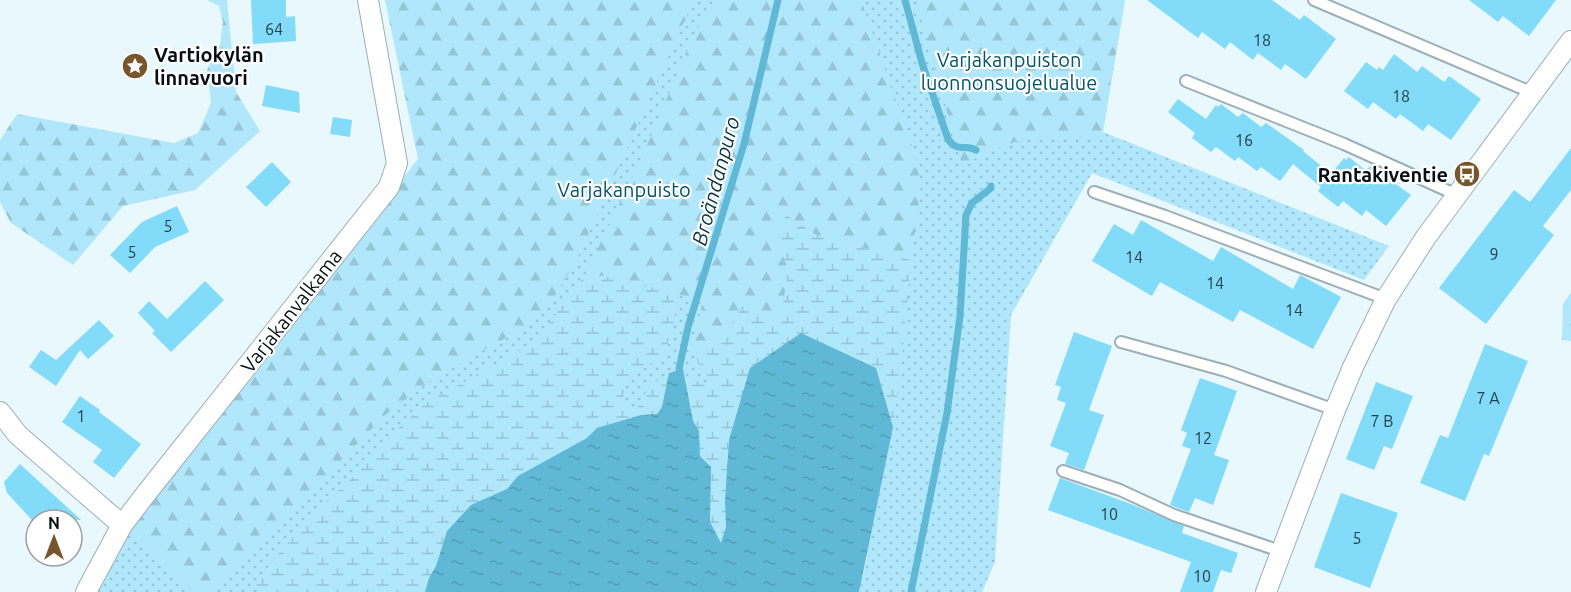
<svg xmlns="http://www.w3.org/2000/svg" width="1571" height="592" viewBox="0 0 1571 592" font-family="Ubuntu,sans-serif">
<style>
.grass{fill:url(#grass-dots)}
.forest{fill:url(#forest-firs)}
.wetland{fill:url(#wetland-marsh)}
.water{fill:url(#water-ripples)}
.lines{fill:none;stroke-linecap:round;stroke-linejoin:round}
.stream{stroke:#5fb8d5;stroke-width:7}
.building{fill:#82dbf8}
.service-casing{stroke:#9dafb6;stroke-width:14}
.minor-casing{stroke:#9dafb6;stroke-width:22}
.service{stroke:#fff;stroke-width:10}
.minor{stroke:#fff;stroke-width:20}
.labels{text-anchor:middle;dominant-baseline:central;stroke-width:4.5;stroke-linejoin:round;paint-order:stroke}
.number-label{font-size:16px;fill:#26414b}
.poi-label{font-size:20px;font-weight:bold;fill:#080e11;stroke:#fff;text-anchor:start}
.park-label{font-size:20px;fill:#045568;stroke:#fff}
.street-label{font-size:20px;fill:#080e11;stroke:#fff}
.water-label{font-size:21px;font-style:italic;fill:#0d3844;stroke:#fff}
</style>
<defs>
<pattern id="grass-dots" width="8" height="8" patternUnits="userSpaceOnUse" patternTransform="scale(1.5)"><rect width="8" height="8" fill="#b0e7fa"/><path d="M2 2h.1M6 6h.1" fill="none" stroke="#96c5d5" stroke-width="1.8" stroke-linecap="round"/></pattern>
<pattern id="forest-firs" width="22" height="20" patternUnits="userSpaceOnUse" patternTransform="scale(1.5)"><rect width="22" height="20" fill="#b0e7fa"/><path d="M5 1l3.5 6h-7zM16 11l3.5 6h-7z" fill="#96c5d5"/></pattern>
<pattern id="wetland-marsh" width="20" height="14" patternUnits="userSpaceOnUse" patternTransform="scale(1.5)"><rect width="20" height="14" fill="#b0e7fa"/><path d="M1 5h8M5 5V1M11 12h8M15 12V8" fill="none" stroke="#96c5d5"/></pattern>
<pattern id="water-ripples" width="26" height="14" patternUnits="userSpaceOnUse" patternTransform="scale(1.5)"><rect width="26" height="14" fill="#5fb8d5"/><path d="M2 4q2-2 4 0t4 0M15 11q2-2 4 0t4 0" fill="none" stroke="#519db6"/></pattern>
</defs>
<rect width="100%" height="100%" fill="#e8f8fd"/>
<polygon class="grass" points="412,0 1125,0 1103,132 1389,246 1364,280 1092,173 1011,315 995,562 982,592 859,592 868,553 471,505 447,531 425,592 95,592 143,508 411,170 449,111"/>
<g class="forest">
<polygon points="207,0 227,0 236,92 260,131 195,190 123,206 73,265 11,223 0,202 0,140 17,114 174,143 198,133 211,103 207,70 220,45 223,22 219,6"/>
<polygon points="385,0 694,0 576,261 552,300 526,327 435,377 384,416 214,592 193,592 129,529 143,508 418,159"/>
<path d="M714,0H861L915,155L921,184L911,260L816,235L786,216L777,239L788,269L782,313L762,317L745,302L719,344L696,358L692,346L703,302C665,289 625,278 585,275L643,155L692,39Z"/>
<path d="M916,0H1125L1100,142C1076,134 1040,135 1015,142C997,147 979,157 962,165Z"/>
<polygon points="1571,293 1571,341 1562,340 1563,304"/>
</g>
<g class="wetland">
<polygon points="786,215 816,235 911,260 903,350 893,427 859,592 659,592 699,431 693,422 685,378 711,385 709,379 696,358 719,344 745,302 762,317 782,312 788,269 777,239"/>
<path d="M585,275L604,276L677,293L674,326L662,358C640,369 618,377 625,407L637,408L650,384L672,374V413L641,415L597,428L587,438L518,476L507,489L471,505L447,531L436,566L429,578L425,592H267L254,589L272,561L317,510L355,475L390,436L426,403L516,353L538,338Z"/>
</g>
<polygon class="water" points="801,333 876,368 893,427 859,592 425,592 429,578 436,566 447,531 471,505 507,489 518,476 587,438 597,428 641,415 657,414 662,407 669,373 683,369 693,421 699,431 700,456 711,467 710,522 721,543 726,527 725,501 729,440 750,368"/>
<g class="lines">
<g class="stream">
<path d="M905,0L922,63L948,139C958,154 965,143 976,150"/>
<polyline points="679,369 688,327 744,144 778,0"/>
<polyline points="911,592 947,413 960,316 966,215 972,203 991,188 991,186"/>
</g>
</g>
<g class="building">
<polygon points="251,0 286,0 286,17 295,16 296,41 253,44"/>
<polygon points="1147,0 1272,0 1300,20 1304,15 1336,39 1306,79 1285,64 1281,70 1258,53 1253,60 1230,42 1225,49 1202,32 1198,38"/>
<polygon points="1469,0 1556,0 1529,36 1503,16 1498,22"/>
<polygon points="1394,54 1417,72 1422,66 1444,82 1449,76 1481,99 1451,140 1428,124 1423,131 1400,114 1396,119 1373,102 1368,109 1344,91 1366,62 1377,70 1379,67 1383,70"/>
<polygon points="266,85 299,92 300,113 262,106"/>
<polygon points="1178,99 1206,119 1216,105 1218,107 1221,104 1238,117 1243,113 1261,127 1266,123 1304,150 1303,151 1331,174 1344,158 1346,160 1349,157 1365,170 1371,166 1411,195 1386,226 1366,210 1362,216 1343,201 1338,207 1318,191 1321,187 1293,164 1280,181 1261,167 1257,171 1238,157 1235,161 1216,147 1211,152 1192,138 1195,133 1168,112"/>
<polygon points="333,117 352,120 350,137 330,134"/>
<polygon points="1571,148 1571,190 1543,226 1554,235 1486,324 1439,288 1514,190 1530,202"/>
<polygon points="272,162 291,182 266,207 246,187"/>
<polygon points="177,206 189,232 155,247 130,273 110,255 142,222"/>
<polygon points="1141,220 1213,261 1221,247 1293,289 1300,275 1341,297 1313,349 1240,310 1233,322 1160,282 1152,296 1092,261 1114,224 1133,235"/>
<polygon points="205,281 224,300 171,352 152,333 155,331 138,313 149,301 167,319"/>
<polygon points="99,320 114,336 88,359 80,350 56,386 29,367 41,350 56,360"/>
<polygon points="1074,332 1112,346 1089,410 1104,415 1084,470 1065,464 1069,453 1050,446 1066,403 1057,400 1061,387 1055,385"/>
<polygon points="1485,344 1528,361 1489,456 1484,454 1465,501 1420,483 1440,435 1448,438"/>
<polygon points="1200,378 1237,391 1214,455 1229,460 1213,505 1195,498 1189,512 1170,505 1191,449 1182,446 1187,433 1181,430"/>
<polygon points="1376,382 1413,396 1392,449 1384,446 1374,470 1346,459"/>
<polygon points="80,396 100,410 99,412 141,444 114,478 93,462 102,450 62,422"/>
<polygon points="20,464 81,520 32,520 7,493 4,482"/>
<polygon points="1060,478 1131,504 1184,526 1182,533 1238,553 1231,573 1221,570 1213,592 1180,592 1191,562 1048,510"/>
<polygon points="1341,493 1398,513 1370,588 1314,567"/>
</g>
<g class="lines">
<defs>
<g id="service">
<polyline points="1314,0 1533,93"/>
<polyline points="1186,81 1344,144 1457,195"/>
<polyline points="1094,192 1165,216 1386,299"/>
<polyline points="1121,342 1226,371 1335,410"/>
<polyline points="1063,471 1120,490 1174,515 1283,552"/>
</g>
<g id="minor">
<polyline points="0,412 18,435 122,525"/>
<polyline points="86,592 122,525 145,495 389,187 397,163 368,0"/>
<polyline points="1266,592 1335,410 1353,367 1386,299 1426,237 1571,41"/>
</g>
</defs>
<use href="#service" class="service-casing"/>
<use href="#minor" class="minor-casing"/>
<use href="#service" class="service"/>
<use href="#minor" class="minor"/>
</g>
<defs>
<symbol id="sight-disc" viewBox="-11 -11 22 22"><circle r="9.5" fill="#77562d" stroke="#fff"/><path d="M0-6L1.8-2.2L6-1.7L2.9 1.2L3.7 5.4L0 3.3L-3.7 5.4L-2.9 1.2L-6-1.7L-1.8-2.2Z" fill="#fff"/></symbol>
<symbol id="bus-disc" viewBox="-11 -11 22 22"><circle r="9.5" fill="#77562d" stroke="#fff"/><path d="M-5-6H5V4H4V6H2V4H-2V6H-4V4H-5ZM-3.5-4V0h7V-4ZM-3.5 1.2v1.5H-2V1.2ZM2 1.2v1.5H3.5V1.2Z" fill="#fff"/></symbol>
</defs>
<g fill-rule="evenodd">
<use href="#sight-disc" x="120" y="51" width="30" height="30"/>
<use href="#bus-disc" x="1452" y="159" width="30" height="30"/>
</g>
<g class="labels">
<g class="number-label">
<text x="274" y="29">64</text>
<text x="1262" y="40">18</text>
<text x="1401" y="96">18</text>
<text x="1244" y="140">16</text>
<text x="168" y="226">5</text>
<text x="132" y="252">5</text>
<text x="1494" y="254">9</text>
<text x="1134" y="257">14</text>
<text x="1215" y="283">14</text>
<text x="1294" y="310">14</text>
<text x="1488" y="398">7 A</text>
<text x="81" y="416">1</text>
<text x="1382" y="421">7 B</text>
<text x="1203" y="438">12</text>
<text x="1109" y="514">10</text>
<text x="1357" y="538">5</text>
<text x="1202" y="576">10</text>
</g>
<g class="poi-label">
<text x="154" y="54">Vartiokylän<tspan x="154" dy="23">linnavuori</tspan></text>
<text x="1448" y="174" text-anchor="end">Rantakiventie</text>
</g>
<g class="park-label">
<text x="1009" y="59">Varjakanpuiston<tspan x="1009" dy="23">luonnonsuojelualue</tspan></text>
<text x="624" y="189">Varjakanpuisto</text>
</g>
<g class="street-label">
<text transform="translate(291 311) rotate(-52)">Varjakanvalkama</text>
</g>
<g class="water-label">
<text transform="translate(715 181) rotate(-75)">Broändanpuro</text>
</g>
</g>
<g transform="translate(54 538)"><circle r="28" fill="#ffffff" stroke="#9c9fa0" stroke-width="1.5"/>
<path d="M0-4.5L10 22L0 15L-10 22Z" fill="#77562d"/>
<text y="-9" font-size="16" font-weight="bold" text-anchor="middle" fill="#080e11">N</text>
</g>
</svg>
